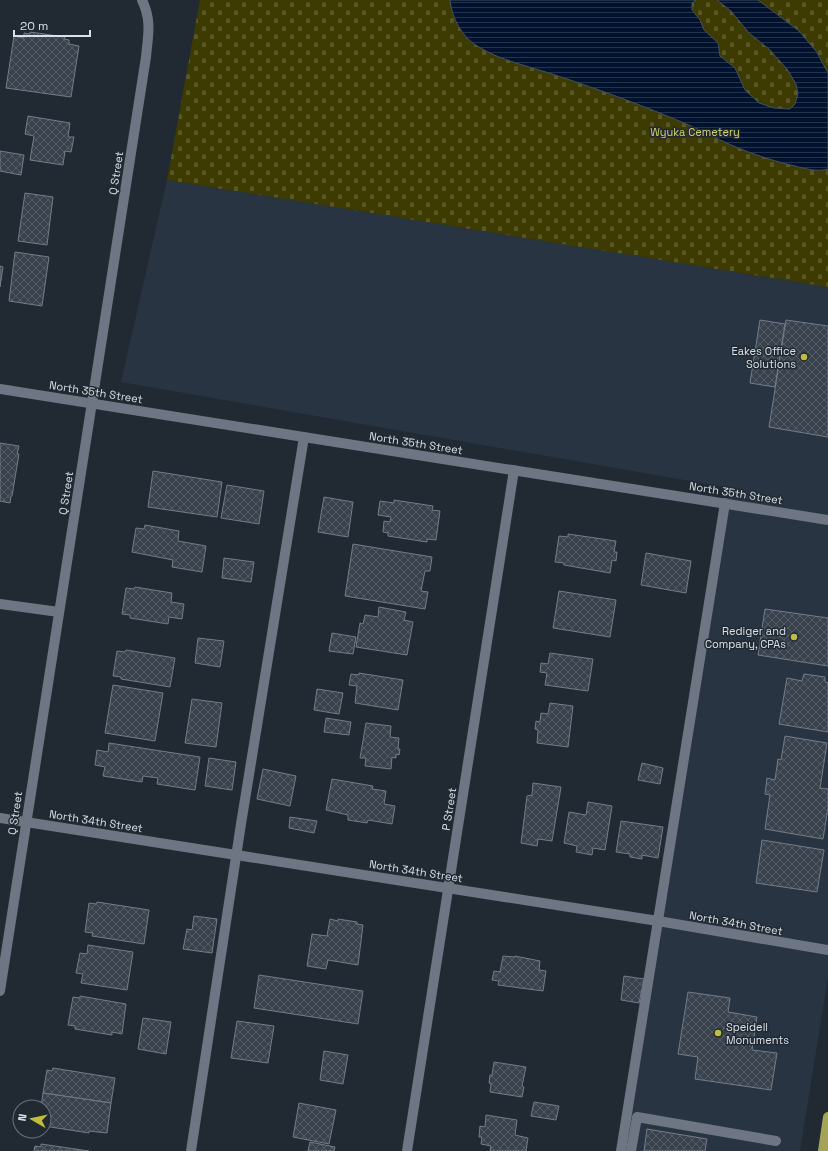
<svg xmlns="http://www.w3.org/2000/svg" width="828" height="1151" viewBox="0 0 828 1151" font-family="'Space Grotesk',sans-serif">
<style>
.built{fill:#293443}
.cemetery{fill:url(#cemetery-stones)}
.water{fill:url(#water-rules);stroke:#415065}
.building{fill:url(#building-cross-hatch);stroke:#737c88}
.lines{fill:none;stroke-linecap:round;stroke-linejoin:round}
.service{stroke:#6d7682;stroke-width:10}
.minor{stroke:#6d7682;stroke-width:10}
.primary{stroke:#a4a459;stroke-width:10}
.poi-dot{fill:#c3bd3f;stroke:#212933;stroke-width:1.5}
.labels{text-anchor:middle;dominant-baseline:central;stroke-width:3;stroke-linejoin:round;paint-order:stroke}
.park-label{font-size:11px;fill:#d8d463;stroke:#212933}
.street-label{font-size:11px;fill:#dae0e7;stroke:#212933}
.poi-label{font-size:11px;fill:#dae0e7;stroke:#212933;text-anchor:end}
</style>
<defs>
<pattern id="cemetery-stones" width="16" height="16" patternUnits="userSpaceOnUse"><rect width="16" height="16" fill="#3d3b00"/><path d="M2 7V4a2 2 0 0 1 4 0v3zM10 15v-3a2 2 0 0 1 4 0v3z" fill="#585725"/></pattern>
<pattern id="water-rules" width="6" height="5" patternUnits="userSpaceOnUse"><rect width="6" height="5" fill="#00122d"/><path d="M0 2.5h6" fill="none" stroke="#25344b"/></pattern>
<pattern id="building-cross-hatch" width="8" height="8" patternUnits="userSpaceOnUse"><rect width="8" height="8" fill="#38414c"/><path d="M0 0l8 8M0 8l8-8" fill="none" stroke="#545c66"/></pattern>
</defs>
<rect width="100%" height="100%" fill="#212933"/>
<polygon class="built" points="167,180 828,287 828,977 800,1151 623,1151 730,488 121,382"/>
<polygon class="cemetery" points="200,0 828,0 828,287 167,180"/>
<path class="water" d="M450,0H696L692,3V10L700,20L704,30L718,43L720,56L735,68L745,90L759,103L774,108L790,109L795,104L798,94L796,84L787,69L769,49L749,33L731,11L717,0H758L799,31L816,51L828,73V169C818,172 806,169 795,166C769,160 743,151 718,139C709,135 701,130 691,126C647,107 601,90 555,75C532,67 499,60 479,47C462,38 452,18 450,0Z"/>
<g class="building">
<polygon points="30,32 65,37 64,39 69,40 69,44 79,46 71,97 6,88 14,36 24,38 24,33 30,34"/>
<polygon points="28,116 70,123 68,137 74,137 71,152 65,151 63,165 30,160 34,136 25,134"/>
<polygon points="0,151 24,155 21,175 0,171"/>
<polygon points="25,193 53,197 47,245 18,241"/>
<polygon points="15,252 49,257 42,306 9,301"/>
<polygon points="0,266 3,267 0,287"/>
<polygon points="760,320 785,324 775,387 750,383"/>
<polygon points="786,320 828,326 828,437 769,427"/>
<polygon points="0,443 19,446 17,454 19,454 12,496 11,496 10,503 0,501"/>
<polygon points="153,471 222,482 217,517 148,507"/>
<polygon points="227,485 264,491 259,524 221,518"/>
<polygon points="324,497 353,502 348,537 318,532"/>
<polygon points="394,500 433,506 432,510 440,511 436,540 427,539 427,542 388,536 388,533 383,532 384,521 390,522 391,517 378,515 380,501 394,503"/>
<polygon points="145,525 179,531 178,541 206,546 202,572 172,567 173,560 132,552 136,528 144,529"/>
<polygon points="568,534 616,541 614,552 617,552 616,561 612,560 610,573 564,565 564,563 555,562 559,536 568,537"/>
<polygon points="353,544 432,557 430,571 425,571 421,591 428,592 425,609 345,596"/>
<polygon points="646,553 691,561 686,593 641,585"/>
<polygon points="224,558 254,562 251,582 222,578"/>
<polygon points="135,587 172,593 171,602 184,604 182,619 169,617 168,624 130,618 130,615 122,614 126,588 134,589"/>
<polygon points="559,591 616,600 610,637 553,628"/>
<polygon points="379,607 406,612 404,620 413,622 407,655 356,647 360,623 363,624 365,615 378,617"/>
<polygon points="765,609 828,618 828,666 758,655"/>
<polygon points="332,633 356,637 353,654 329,651"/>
<polygon points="198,638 224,641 220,667 195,663"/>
<polygon points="126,650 175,658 170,687 121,679 121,677 113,676 117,651 125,652"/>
<polygon points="550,653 593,659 588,691 545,685 547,673 540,672 541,663 548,664"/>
<polygon points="359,673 403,680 398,710 355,703 357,686 349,685 351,674 359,675"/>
<polygon points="804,674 825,677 825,682 828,683 828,732 779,724 787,678 802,681"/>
<polygon points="113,685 163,693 155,741 105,733"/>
<polygon points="317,689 343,693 339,714 314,710"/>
<polygon points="192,699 222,703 216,747 185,743"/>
<polygon points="550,703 573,706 568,747 537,743 538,730 535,729 536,721 540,722 541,713 548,714"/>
<polygon points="326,718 351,722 349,735 324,732"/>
<polygon points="366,723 391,726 390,737 399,738 398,749 400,749 399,755 396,754 396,758 392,757 391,769 365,766 366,758 360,758"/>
<polygon points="785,736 827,743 820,788 828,789 828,808 823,839 765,829 770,795 765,794 767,778 775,780 778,759 781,760"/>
<polygon points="109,743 200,757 195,790 157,784 158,778 143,776 142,782 103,776 105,767 95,765 97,750 108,752"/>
<polygon points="209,758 236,762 232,790 205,786"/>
<polygon points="642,763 663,768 660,784 638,780"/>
<polygon points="263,769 296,776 290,806 257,799"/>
<polygon points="332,779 373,786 372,789 386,791 384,804 395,806 392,824 368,820 367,823 348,820 348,815 326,810"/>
<polygon points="533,783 561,787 552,841 538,839 537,846 521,843 527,796 532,795"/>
<polygon points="588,802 612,806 605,850 593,848 592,855 576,852 577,846 564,843 569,812 586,815"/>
<polygon points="290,817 317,821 314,833 289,828"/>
<polygon points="621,821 663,827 658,858 642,855 642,859 630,857 630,854 616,852"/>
<polygon points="762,840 824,850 817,892 756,883"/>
<polygon points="97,902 149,910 144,944 92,936 93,933 85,932 89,903 96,904"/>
<polygon points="194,916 217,919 212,953 183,949 187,929 192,930"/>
<polygon points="330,919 338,921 338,919 357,922 357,924 363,925 358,965 328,960 326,969 307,966 312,934 327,936"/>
<polygon points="88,945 133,952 127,990 81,983 83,974 76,973 80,953 87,954"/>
<polygon points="503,956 515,957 515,956 540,961 539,970 546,971 543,991 498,985 499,981 492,980 494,971 500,972"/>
<polygon points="259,975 363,991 358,1024 254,1008"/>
<polygon points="624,976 644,979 639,1003 621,1000"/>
<polygon points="688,992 730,998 728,1012 757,1017 752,1050 777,1053 771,1090 695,1079 698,1057 678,1054"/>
<polygon points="80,996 126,1004 122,1034 112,1032 112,1035 75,1029 75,1026 68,1025 73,997 80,998"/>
<polygon points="143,1018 171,1022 166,1054 138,1049"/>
<polygon points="237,1021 274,1026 268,1063 231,1058"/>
<polygon points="324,1051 348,1055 343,1084 320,1080"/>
<polygon points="494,1062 526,1067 522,1086 524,1087 522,1097 490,1092 491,1084 489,1083 490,1075 492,1075"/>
<polygon points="53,1068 115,1078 111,1103 43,1093 47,1070 52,1071"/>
<polygon points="43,1093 111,1103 107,1133 89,1131 89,1133 44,1126 44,1107 41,1107"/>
<polygon points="534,1102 559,1106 556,1120 531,1116"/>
<polygon points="299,1103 336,1110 329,1144 293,1137"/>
<polygon points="486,1115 517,1120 515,1135 528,1138 526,1151 490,1151 491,1146 481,1144 482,1137 479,1137 480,1126 485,1127"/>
<polygon points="647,1129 707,1139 705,1151 644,1151"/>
<polygon points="310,1142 335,1147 334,1151 308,1151"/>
<polygon points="41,1144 89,1151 34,1151 35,1146 41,1147"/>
</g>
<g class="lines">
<g class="service">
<polyline points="0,604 59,612"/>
<polyline points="191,1151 241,824 304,437"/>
<polyline points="621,1151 725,503"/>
<polyline points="631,1151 637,1117 776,1141"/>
</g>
<g class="minor">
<polyline points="0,389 828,520"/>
<polyline points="0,818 658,921 828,950"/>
<path d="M0,991L146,57C148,35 152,21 142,0"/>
<polyline points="407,1151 514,470"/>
</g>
<polyline class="primary" points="823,1151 828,1117"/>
</g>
<g class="poi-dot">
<circle cx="804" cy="357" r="4"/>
<circle cx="794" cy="637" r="4"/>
<circle cx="718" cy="1033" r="4"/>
</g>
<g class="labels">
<g class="park-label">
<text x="695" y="132">Wyuka Cemetery</text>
</g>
<g class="street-label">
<text transform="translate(116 173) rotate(-81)">Q Street</text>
<text transform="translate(96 392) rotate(9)">North 35th Street</text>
<text transform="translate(416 443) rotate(9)">North 35th Street</text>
<text transform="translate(66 493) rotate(-81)">Q Street</text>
<text transform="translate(736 493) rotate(9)">North 35th Street</text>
<text transform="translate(449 809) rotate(-81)">P Street</text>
<text transform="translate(15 813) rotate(-81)">Q Street</text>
<text transform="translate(96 821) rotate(9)">North 34th Street</text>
<text transform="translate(416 871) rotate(9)">North 34th Street</text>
<text transform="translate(736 923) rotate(10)">North 34th Street</text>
</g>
<g class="poi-label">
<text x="796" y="351">Eakes Office<tspan x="796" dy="13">Solutions</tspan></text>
<text x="786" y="631">Rediger and<tspan x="786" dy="13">Company, CPAs</tspan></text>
<text x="726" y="1027" text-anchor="start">Speidell<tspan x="726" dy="13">Monuments</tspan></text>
</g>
</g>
<g transform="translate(32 1119) rotate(279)"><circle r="19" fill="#212933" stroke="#6b727b"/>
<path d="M0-3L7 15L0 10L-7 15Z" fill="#c3bd3f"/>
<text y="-6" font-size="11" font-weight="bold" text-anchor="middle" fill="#dae0e7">N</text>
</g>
<path d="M14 30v6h76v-6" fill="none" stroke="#dae0e7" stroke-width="2"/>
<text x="20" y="30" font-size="12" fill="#dae0e7" stroke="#212933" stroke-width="3" paint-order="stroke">20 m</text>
</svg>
